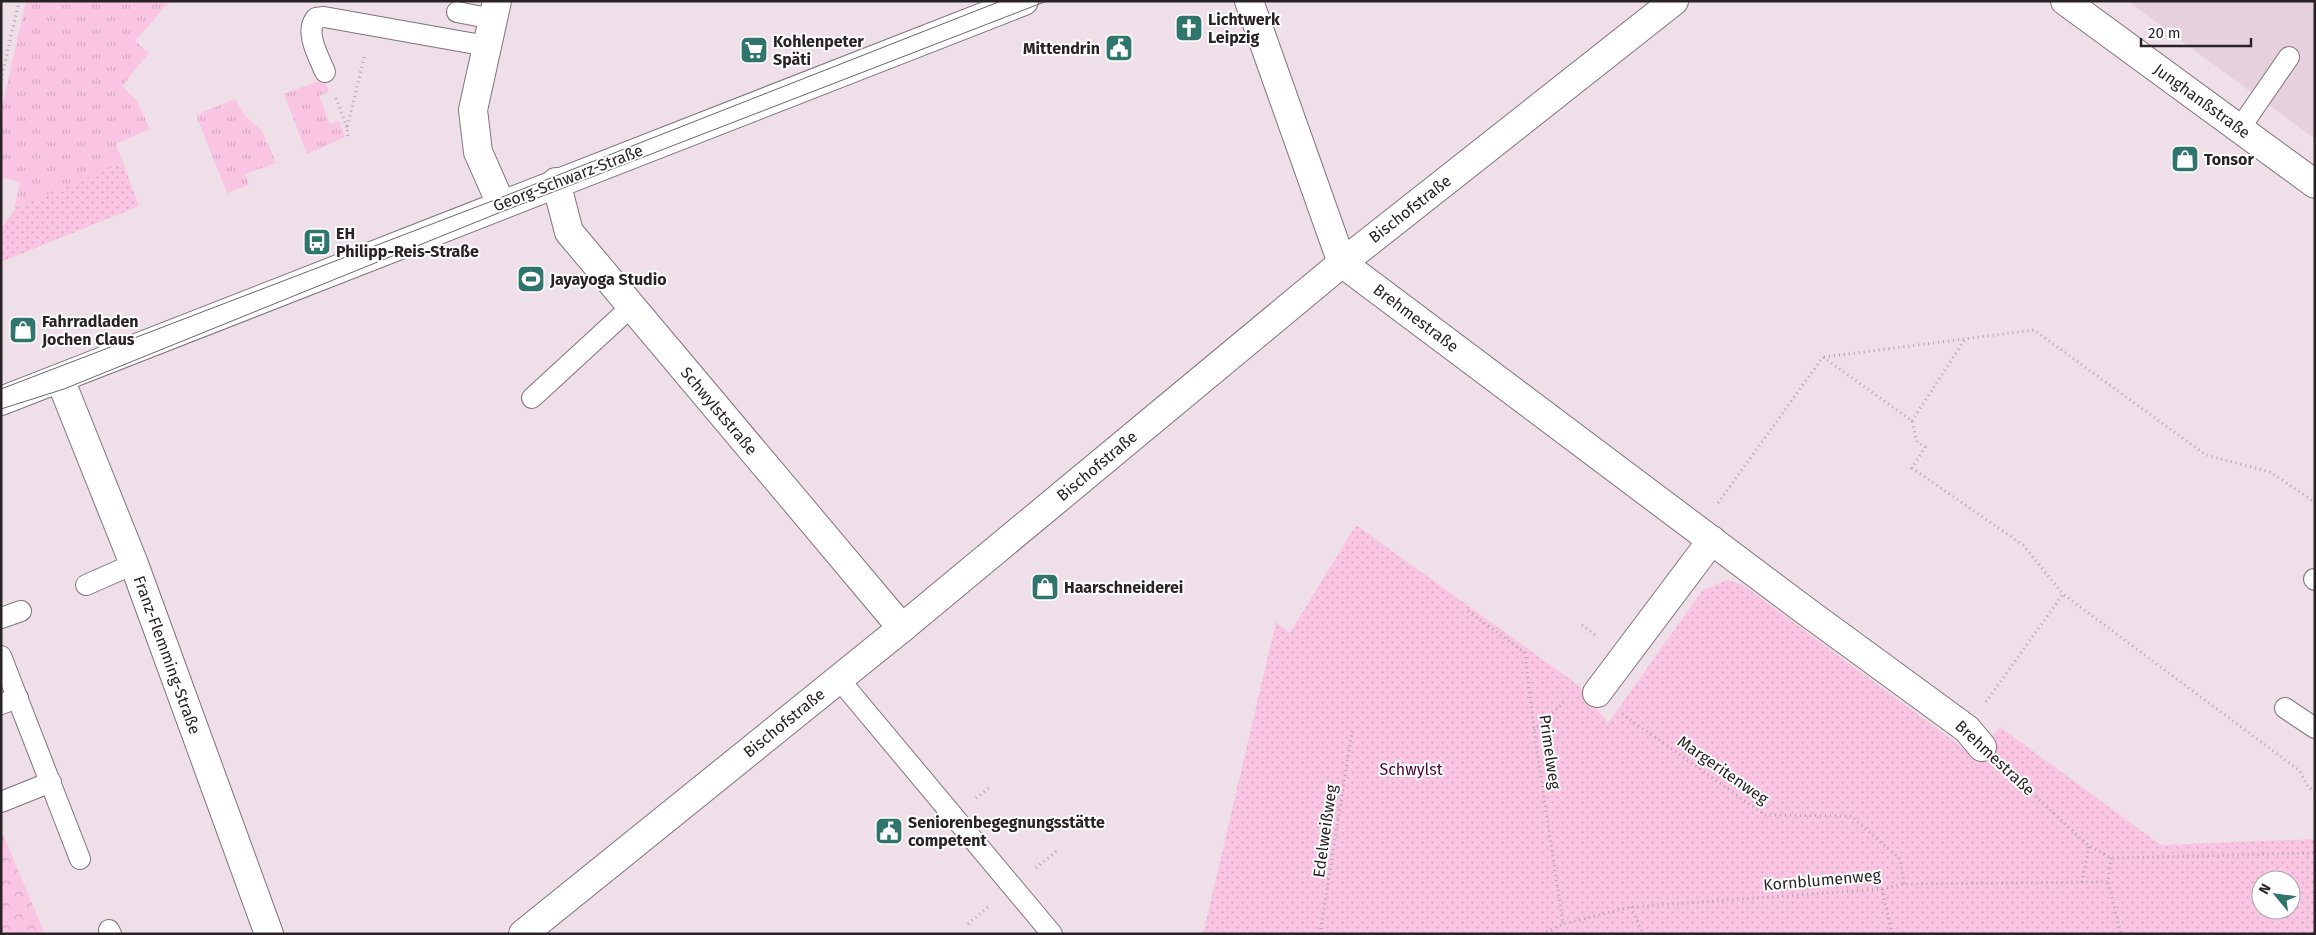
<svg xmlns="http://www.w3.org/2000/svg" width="2316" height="935" viewBox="0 0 2316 935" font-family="'Fira Sans',sans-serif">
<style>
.built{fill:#e7d0dd}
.grass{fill:url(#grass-tufts)}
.forest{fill:url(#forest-crowns)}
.garden{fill:url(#garden-dots);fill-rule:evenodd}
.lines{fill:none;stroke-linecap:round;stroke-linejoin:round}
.service-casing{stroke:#81737b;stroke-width:22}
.minor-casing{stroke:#81737b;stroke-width:30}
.tertiary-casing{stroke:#81737b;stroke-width:30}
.path{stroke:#b1a4ab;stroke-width:3;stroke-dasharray:1 4;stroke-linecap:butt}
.service{stroke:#fff;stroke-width:20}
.minor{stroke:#fff;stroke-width:28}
.tertiary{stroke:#fff;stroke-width:28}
.tram{stroke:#6d6469;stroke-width:1}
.labels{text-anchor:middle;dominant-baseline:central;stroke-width:4;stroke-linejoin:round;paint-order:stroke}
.poi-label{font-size:16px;font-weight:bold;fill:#292326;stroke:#fff;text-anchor:start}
.street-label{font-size:16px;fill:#292326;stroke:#fff}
.park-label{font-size:16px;fill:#4d0138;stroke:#fff}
</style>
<defs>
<pattern id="grass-tufts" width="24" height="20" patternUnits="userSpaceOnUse" patternTransform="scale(1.25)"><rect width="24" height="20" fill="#f9c5e3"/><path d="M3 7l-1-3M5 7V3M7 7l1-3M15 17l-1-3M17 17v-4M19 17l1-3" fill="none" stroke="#d5a9c3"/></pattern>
<pattern id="forest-crowns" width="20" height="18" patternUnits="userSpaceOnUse" patternTransform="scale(1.25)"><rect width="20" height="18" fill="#f9c5e3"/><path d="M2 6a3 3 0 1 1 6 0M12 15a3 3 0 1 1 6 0" fill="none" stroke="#d5a9c3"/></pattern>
<pattern id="garden-dots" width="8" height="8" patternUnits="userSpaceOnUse" patternTransform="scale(1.25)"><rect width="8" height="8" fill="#f9c5e3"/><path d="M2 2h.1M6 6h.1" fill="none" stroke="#d5a9c3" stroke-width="1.8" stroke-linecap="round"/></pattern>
</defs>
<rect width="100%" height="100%" fill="#efdfe8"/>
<polygon class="built" points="2128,1 2315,1 2315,139 2171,33"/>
<g class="grass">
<polygon points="26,1 170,1 135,41 149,53 122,86 137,101 150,129 116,144 123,163 14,209 20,182 1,177 1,111"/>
<polygon points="324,79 329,92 319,96 330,124 339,121 345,137 307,154 284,94"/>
<polygon points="235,99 246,117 262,131 276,163 245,174 249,185 227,193 196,115"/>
</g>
<polygon class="forest" points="1,832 2,832 45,934 1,934"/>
<g class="garden">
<polygon points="123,163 139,206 1,262 1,228 17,207"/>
<path d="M1356,525L1578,685L1608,723L1702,591L1727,580L1743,585L1974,756L2000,727L2161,845L2315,839V934H1203L1276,622L1290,633ZM2261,880H2291V910H2261Z"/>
</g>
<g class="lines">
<defs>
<g id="service">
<polyline points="457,12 493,19"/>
<path d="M325,72C319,57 304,32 316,18L324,17L487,46"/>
<polyline points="2240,128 2289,57"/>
<polyline points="532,398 631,307"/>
<polyline points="2314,579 2315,580"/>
<polyline points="86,585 134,564"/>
<polyline points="1,618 21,611"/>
<polyline points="1,656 80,859"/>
<polyline points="838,678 1052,934"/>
<polyline points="1,704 18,698"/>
<polyline points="2285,708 2315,728"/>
<polyline points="1,802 51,782"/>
<polyline points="109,930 111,934"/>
</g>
<g id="minor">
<polyline points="497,1 473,110 478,152 501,204"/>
<polyline points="1249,1 1342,263 1803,609 1967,729 1982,747"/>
<polyline points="2065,1 2315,184"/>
<polyline points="556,182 569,232 902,628"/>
<polyline points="60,379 134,564 269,934"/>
<polyline points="1597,693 1712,540"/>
<polyline points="523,934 902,628 1342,263 1674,1"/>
</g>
<polyline id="tertiary" points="1,401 1024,1"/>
</defs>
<use href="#service" class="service-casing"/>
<use href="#minor" class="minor-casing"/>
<use href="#tertiary" class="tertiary-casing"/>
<g class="path">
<polyline points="1,80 19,1"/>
<polyline points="336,98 347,127"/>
<polyline points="348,136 347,128 365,54"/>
<polyline points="1824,357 2034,330 2206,455 2270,472 2313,501"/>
<polyline points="1912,421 1965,339"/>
<polyline points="1718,503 1823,357 1912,421 1917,442 1925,447 1912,468 2023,545 2063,594 2300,771 2308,787 2315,792"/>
<polyline points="1468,611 1525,653 1534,730 1563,924"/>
<polyline points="1582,625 1598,637"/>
<polyline points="1986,702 2063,594"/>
<polyline points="1622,714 1765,815 1851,816 1900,859 1904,884"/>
<polyline points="1534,730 1565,701"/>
<polyline points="2006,769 2089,846 2111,858 2315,853"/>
<polyline points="976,798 989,788"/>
<polyline points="919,843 930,834"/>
<polyline points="2111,858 2108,882 2121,934"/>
<polyline points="1036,868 1058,850"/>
<polyline points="2082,882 2089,846"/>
<polyline points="1882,889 1892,934"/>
<polyline points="1631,907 1643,934"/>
<polyline points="968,924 990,905"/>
<polyline points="1320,934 1352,731"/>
<polyline points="1542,934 1563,924 1631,907 1882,889 1904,884 2108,882"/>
</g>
<use href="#service" class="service"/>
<use href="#minor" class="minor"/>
<use href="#tertiary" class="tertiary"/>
<g class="tram">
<polyline points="1,389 492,201 1001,1"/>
<polyline points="1,409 64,389 496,214 1047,1"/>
</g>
</g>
<defs>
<symbol id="church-square" viewBox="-11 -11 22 22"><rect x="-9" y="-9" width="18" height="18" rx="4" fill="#2f756c" stroke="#fff"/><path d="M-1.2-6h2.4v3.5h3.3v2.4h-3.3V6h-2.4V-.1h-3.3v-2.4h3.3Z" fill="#fff"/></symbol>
<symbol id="civic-square" viewBox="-11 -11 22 22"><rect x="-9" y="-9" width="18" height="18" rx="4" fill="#2f756c" stroke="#fff"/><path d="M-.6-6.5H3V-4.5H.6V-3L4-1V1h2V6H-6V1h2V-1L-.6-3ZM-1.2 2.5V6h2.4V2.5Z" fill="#fff"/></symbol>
<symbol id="supermarket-square" viewBox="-11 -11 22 22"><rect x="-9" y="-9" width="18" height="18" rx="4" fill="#2f756c" stroke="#fff"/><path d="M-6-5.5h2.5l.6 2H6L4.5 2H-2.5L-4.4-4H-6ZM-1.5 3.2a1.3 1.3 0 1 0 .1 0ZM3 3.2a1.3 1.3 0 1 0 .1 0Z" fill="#fff"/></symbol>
<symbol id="shop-square" viewBox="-11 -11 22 22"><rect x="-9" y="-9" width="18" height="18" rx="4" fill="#2f756c" stroke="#fff"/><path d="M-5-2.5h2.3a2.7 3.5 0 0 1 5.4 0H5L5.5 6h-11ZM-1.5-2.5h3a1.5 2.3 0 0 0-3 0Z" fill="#fff"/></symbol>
<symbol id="bus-square" viewBox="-11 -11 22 22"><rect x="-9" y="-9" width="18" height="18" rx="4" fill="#2f756c" stroke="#fff"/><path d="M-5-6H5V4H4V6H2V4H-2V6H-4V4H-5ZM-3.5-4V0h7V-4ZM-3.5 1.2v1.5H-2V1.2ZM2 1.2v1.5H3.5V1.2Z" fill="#fff"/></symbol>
<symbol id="stadium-square" viewBox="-11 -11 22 22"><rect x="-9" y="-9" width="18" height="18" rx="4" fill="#2f756c" stroke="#fff"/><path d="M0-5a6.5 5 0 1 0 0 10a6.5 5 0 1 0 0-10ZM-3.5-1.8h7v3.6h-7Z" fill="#fff"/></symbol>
</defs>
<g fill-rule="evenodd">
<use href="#church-square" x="1173" y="12" width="32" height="32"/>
<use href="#civic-square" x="1103" y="32" width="32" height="32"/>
<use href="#supermarket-square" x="738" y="34" width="32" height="32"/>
<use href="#shop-square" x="2169" y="143" width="32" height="32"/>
<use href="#bus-square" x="301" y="226" width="32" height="32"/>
<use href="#stadium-square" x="515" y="263" width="32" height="32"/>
<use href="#shop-square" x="7" y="314" width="32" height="32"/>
<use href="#shop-square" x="1029" y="571" width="32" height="32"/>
<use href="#civic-square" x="873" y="815" width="32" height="32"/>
</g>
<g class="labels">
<g class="poi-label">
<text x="1208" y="19">Lichtwerk<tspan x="1208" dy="18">Leipzig</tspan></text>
<text x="773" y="41">Kohlenpeter<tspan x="773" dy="18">Späti</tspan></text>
<text x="1100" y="48" text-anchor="end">Mittendrin</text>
<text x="2204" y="159">Tonsor</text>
<text x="336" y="233">EH<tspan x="336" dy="18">Philipp-Reis-Straße</tspan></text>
<text x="550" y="279">Jayayoga Studio</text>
<text x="42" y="321">Fahrradladen<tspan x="42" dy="18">Jochen Claus</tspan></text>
<text x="1064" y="587">Haarschneiderei</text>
<text x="908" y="822">Seniorenbegegnungsstätte<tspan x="908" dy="18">competent</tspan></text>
</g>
<g class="street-label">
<text transform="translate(2202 101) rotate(36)">Junghanßstraße</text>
<text transform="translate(568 178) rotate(-21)">Georg-Schwarz-Straße</text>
<text transform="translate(1410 209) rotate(-38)">Bischofstraße</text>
<text transform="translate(1416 318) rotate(37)">Brehmestraße</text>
<text transform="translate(719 411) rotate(50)">Schwylststraße</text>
<text transform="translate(1097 466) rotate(-40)">Bischofstraße</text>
<text transform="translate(167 655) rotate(70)">Franz-Flemming-Straße</text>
<text transform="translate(784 723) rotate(-39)">Bischofstraße</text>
<text transform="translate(1550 752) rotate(82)">Primelweg</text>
<text transform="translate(1995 758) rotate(43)">Brehmestraße</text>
<text transform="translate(1723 770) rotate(35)">Margeritenweg</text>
<text transform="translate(1325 831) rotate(-82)">Edelweißweg</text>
<text transform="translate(1822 880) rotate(-5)">Kornblumenweg</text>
</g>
<g class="park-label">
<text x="1411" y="769">Schwylst</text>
</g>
</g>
<rect width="2316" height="935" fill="none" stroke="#292326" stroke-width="5"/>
<g transform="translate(2276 895) rotate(299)"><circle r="24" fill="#ffffff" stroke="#a9a7a8"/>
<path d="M0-4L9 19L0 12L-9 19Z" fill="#2f756c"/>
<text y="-8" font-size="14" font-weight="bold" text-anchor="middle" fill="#292326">N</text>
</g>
<path d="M2141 38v8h110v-8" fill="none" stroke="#292326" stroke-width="2.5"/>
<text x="2148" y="38" font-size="15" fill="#292326" stroke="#ffffff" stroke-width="4" paint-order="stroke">20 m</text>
</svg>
